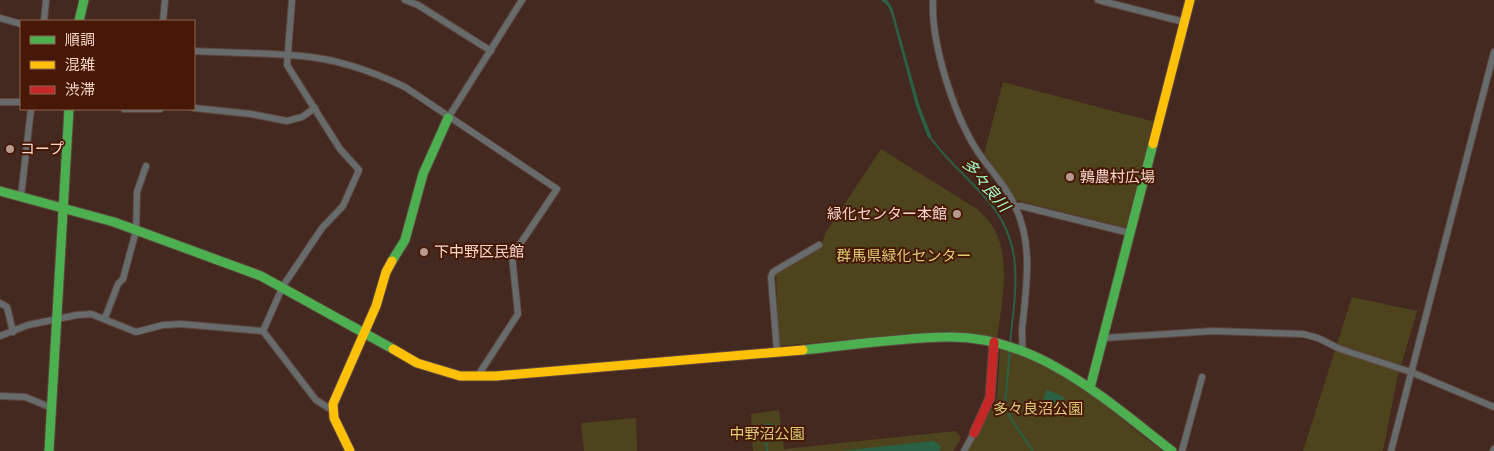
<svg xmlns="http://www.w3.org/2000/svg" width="1494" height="451" viewBox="0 0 1494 451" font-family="'DejaVu Sans','Noto Sans JP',sans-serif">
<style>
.green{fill:#4d441d}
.water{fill:#2a6144}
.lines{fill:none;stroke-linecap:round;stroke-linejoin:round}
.stream{stroke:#2a6144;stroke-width:2}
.street-casing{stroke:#5d463e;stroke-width:8}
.fast-casing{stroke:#5d463e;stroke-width:11}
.slow-casing{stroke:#5d463e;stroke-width:11}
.jam-casing{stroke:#5d463e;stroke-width:11}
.street{stroke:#676b6c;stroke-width:6}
.fast{stroke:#4caf50;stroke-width:9}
.slow{stroke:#ffc107;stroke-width:9}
.jam{stroke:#c62828;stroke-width:9}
.poi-dot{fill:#b7998f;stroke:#471806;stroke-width:2}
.labels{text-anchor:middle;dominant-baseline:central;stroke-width:4;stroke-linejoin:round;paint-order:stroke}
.poi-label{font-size:15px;fill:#f5d6cb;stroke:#471806;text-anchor:start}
.park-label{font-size:15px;fill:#ddce75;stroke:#471806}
.water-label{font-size:16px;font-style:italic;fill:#9df9c8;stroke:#471806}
</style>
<rect width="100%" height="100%" fill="#432920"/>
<g class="green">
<polygon points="1003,82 1155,122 1127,228 1016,200 984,154"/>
<path d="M881,149L977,209C1016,240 1003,294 997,337L945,331L779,346L776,274L820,248L826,232Z"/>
<polygon points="1352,297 1417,311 1397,379 1383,451 1303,451"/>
<path d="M1000,348C1063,366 1111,411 1162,451H967L997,399Z"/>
<polygon points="779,410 784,449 956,431 961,438 953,451 753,451 751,414"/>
<polygon points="636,418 637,451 584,451 581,423"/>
</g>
<g class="water">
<polygon points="881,0 887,0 892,7 920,107 932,137 928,138 916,106 892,16 888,6"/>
<polygon points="1048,390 1064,397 1064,411 1043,402 1046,391"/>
<path d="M767,423L772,424C776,430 779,435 776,442L769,437L766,439L761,429Z"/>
<polygon points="933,441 941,446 940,451 839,451"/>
</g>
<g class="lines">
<g class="stream">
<path d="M930,137C946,160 970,179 989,202C1026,246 1015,291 1010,344"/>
<polyline points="1010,349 1005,405 1012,421 1033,451"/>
<polyline points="766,439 767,451"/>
</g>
<defs>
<g id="street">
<polyline points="405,0 418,5 491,51"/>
<path d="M933,0C931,43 953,112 976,149C988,168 1006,185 1015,206C1034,246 1026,288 1022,330C1022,336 1023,342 1022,349"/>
<polyline points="1098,0 1184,22"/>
<polyline points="0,18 21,24"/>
<polyline points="44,21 46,0"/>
<polyline points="163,21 165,0"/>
<path d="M194,51C230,53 266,53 302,56C336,59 374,72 405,87L557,189L512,256L518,314L477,377"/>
<polyline points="0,102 21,102"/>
<polyline points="194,108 251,114 287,121 302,117 315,108"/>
<polyline points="124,109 160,109"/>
<polyline points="448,118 522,0"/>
<polyline points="21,196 31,109"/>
<polyline points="1016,206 1021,206 1130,233"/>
<polyline points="0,303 7,307 13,332"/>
<polyline points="105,318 118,284 123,279 136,231 137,192 146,166"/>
<polyline points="263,331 283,286 322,228 343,206 359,170 340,149 287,65 292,0"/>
<polyline points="0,336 28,325 77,315 91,314 136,332 163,325 181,324 263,331 316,400 332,410"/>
<polyline points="1104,338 1213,331 1303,334 1318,338 1340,349 1411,372 1494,407"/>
<polyline points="777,351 771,277 773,272 819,245"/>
<polyline points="0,396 25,397 52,408"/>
<polyline points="964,451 974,433"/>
<polyline points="1182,451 1202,377"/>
<polyline points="1391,451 1494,52"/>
<polyline points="1493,451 1494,449"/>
</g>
<g id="fast">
<polyline points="79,21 84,0"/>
<polyline points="0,191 114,222 261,276 393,349"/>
<polyline points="392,261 405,240 423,174 448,118"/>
<path d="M803,350C851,345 899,338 947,337C1036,335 1106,400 1172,451"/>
<polyline points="1090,388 1153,144"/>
<polyline points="49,451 69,109"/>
</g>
<g id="slow">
<polyline points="1153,144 1190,0"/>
<polyline points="393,349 417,363 460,376 496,376 803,350"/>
<polyline points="350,451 334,418 333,404 376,306 386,272 392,261"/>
</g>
<polyline id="jam" points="974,433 990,398 994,342"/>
</defs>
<use href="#street" class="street-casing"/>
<use href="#fast" class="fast-casing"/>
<use href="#slow" class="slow-casing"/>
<use href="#jam" class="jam-casing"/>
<use href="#street" class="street"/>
<use href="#fast" class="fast"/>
<use href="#slow" class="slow"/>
<use href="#jam" class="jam"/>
</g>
<g class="poi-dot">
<circle cx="10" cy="149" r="5"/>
<circle cx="1070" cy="177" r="5"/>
<circle cx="957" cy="214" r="5"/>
<circle cx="424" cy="252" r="5"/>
</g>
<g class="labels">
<g class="poi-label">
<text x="20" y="149">コープ</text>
<text x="1080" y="177">鶉農村広場</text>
<text x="947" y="214" text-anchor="end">緑化センター本館</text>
<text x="434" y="252">下中野区民館</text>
</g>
<g class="park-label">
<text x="904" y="256">群馬県緑化センター</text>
<text x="1038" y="409">多々良沼公園</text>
<text x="767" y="434">中野沼公園</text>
</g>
<g class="water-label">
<text transform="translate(986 185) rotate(50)">多々良川</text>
</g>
</g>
<rect x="20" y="20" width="175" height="90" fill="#471806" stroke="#8d6455"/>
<rect x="30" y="36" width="25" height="8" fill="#4caf50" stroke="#8d6455"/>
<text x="65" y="45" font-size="15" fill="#f5d6cb">順調</text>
<rect x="30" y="61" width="25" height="8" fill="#ffc107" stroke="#8d6455"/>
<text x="65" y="70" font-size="15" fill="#f5d6cb">混雑</text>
<rect x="30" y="86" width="25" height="8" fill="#c62828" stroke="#8d6455"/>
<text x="65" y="95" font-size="15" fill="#f5d6cb">渋滞</text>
</svg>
